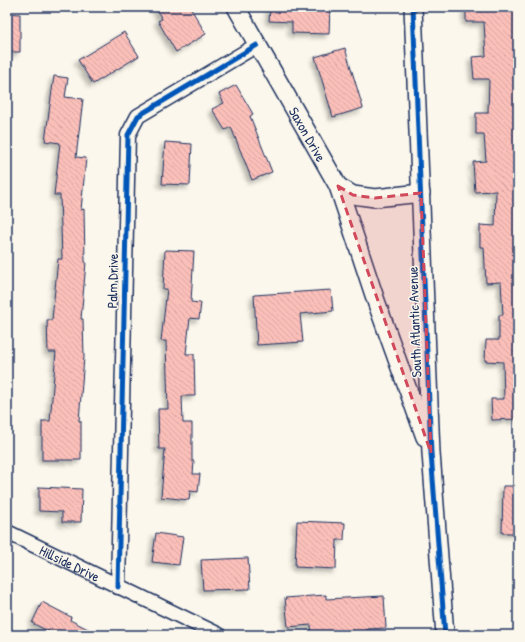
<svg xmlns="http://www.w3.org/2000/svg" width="525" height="642" viewBox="0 0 525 642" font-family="'Patrick Hand',sans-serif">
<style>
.building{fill:url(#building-back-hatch);stroke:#1b2f5e;filter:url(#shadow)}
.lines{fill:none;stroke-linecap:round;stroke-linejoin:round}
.minor-casing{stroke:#1b2f5e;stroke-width:17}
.tertiary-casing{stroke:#1b2f5e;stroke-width:20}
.minor{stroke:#fbf7ec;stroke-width:14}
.tertiary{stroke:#fbf7ec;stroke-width:17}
.cycleway-casing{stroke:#fbf7ec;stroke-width:8}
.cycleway{stroke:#0057b8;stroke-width:5}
.marked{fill:#d1495b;fill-opacity:0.2;stroke:#d1495b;stroke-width:3;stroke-dasharray:8 5;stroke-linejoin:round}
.labels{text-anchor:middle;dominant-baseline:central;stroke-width:3;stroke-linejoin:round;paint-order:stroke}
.street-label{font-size:14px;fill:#1b2f5e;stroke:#fbf7ec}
</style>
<defs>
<pattern id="building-back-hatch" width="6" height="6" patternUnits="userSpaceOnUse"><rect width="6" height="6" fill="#fbbfb9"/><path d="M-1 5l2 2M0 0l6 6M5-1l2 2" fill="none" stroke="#d7a4a1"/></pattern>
<filter id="shadow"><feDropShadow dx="-3.5" dy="3.5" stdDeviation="2" flood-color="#0004"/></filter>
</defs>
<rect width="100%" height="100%" fill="#fbf7ec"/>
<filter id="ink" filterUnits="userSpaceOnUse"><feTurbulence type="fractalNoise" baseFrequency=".025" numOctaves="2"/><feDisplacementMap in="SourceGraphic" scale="8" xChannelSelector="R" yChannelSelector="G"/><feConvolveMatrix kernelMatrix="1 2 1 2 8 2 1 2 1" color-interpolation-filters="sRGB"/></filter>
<g filter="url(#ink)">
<g class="building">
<polygon points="155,7 190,7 206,34 176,52 158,21 162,19"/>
<polygon points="270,7 330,7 329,34 292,33 292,22 269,21"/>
<polygon points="466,7 518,7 518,135 516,135 518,166 518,419 492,420 491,399 504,399 503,362 485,361 486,340 499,340 499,315 503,315 501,282 486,283 484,247 480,247 480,225 495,226 496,191 475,192 473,162 486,161 484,134 476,134 476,113 488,113 489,79 474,79 472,57 486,56 484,22 466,22"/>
<polygon points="7,13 20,14 20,52 7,52"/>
<polygon points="124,32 139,56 93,84 78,60"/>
<polygon points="345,48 363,108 333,117 315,57"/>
<polygon points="54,76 68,78 65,97 83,99 76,157 86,158 81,210 84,209 85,262 86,262 81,319 83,319 84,357 79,421 81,421 81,460 42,460 42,421 50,421 56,352 48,352 47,320 52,320 58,259 62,259 60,195 54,195 60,143 45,141"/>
<polygon points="236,85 253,114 250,116 272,172 252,180 231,127 225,130 212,109 224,103 219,94"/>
<polygon points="165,142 192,144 190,185 162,184"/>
<polygon points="165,250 194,251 191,302 201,303 199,319 190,318 186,354 194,354 195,396 182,396 183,423 192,423 192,461 194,461 193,474 200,474 198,492 190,491 189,500 161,497 165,449 159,449 158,409 168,409 166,341 161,341 167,289 163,289"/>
<polygon points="331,290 333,311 300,314 303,342 257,345 254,295"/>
<polygon points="503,486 518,486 518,533 502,533"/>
<polygon points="39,487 82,489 81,522 62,522 62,512 39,511"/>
<polygon points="297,521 345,523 344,540 337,540 336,569 295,567"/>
<polygon points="156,533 183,537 179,565 152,562"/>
<polygon points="248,558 250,589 203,590 201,560"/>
<polygon points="326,595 326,599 384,596 386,628 367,629 368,635 343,635 343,634 312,635 311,625 288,627 285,598"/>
<polygon points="42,602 71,617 70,620 100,635 56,635 32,623"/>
</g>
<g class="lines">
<defs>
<g id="minor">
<path id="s1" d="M7,532L219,635"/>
<polyline points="118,587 128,135 138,116 257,45"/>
</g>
<g id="tertiary">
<path id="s2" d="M236,7L338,186L353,195L375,198L421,193"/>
<polyline points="413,7 431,453 445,635"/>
<polyline points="338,186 376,301 425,437"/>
</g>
</defs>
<use href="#minor" class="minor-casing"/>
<use href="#tertiary" class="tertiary-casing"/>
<use href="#minor" class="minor"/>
<use href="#tertiary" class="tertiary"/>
<defs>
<g id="cycleway">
<polyline points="413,7 431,453 445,635"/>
<polyline points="118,587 128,135 138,116 257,45"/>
</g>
</defs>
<use href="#cycleway" class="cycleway-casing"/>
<use href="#cycleway" class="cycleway"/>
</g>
</g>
<path class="marked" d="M338,186L353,195L375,198L421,193L431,453Z"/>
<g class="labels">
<g class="street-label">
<text stroke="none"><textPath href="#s2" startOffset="146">Saxon Drive</textPath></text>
<text transform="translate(112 281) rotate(-89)">Palm Drive</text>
<text transform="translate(414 322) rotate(-92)">South Atlantic Avenue</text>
<text stroke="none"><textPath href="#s1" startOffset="70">Hillside Drive</textPath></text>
</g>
</g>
<rect width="525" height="642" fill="none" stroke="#fbf7ec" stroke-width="24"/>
<rect x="12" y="12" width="501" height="618" fill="none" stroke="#1b2f5e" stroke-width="1.5" filter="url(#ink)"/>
</svg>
